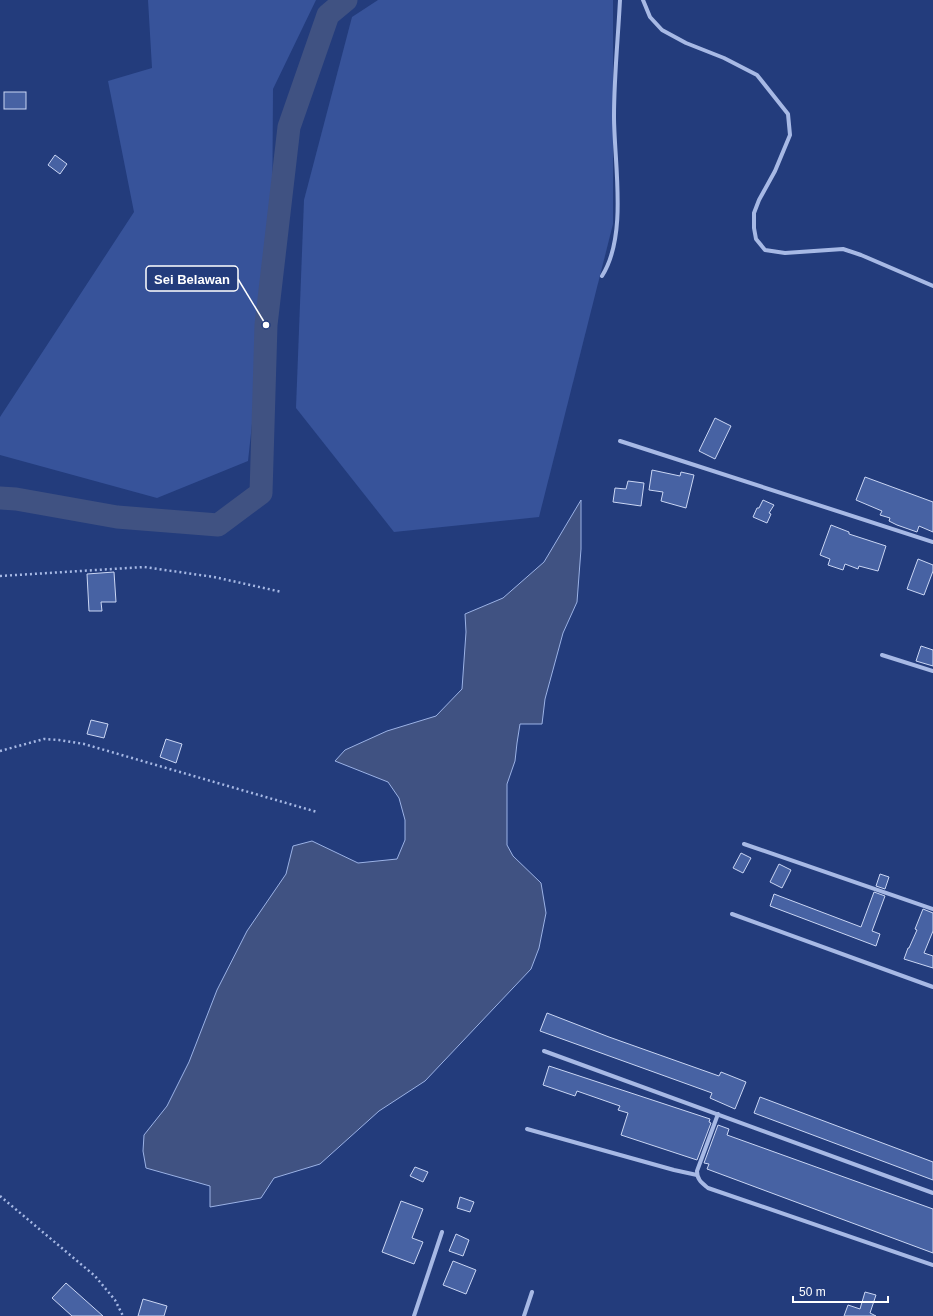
<svg xmlns="http://www.w3.org/2000/svg" width="933" height="1316" viewBox="0 0 933 1316" font-family="Helvetica,sans-serif">
<style>
.green{fill:#37539a}
.water{fill:#405282;stroke:#9bb2e6}
.lines{fill:none;stroke-linecap:round;stroke-linejoin:round}
.river{stroke:#405282;stroke-width:23}
.building{fill:#4762a3;stroke:#cad6f4}
.path{stroke:#a7b9e5;stroke-width:2.5;stroke-dasharray:2 3;stroke-linecap:butt}
.minor{stroke:#a7b9e5;stroke-width:4}
.leader{fill:none;stroke:#fff;stroke-width:1.5}
.callout-dot{fill:#fff;stroke:#233c7c;stroke-width:1.5}
.callout{fill:#233c7c;stroke:#fff;stroke-width:1.5}
.callout-label{font-size:13px;text-anchor:middle;font-weight:bold;fill:#fff}
</style>
<rect width="100%" height="100%" fill="#233c7c"/>
<g class="green">
<polygon points="148,0 316,0 273,89 272,238 248,461 157,498 0,455 0,417 134,212 108,81 152,68"/>
<polygon points="378,0 613,0 613,224 539,517 394,532 296,408 304,200 352,17"/>
</g>
<polygon class="water" points="581,500 581,549 577,602 563,633 545,699 542,724 520,724 517,743 515,761 507,784 507,845 513,856 541,883 546,913 539,948 531,969 425,1081 379,1111 320,1164 274,1178 261,1198 210,1207 210,1186 146,1168 143,1151 144,1135 167,1106 189,1062 217,990 247,931 286,874 293,846 312,841 358,863 397,859 405,840 405,820 399,798 388,782 335,761 345,750 387,731 436,716 462,689 466,632 465,614 503,598 544,562"/>
<g class="lines">
<polyline class="river" points="0,498 16,499 117,517 218,525 261,493 266,325 289,127 328,15 346,0"/>
</g>
<g class="building">
<rect x="4" y="92" width="22" height="17"/>
<polygon points="55,155 67,164 60,174 48,165"/>
<polygon points="715,418 731,426 715,459 699,451"/>
<polygon points="652,470 680,476 681,472 694,475 686,508 661,501 663,492 649,490"/>
<polygon points="865,477 933,502 933,532 919,526 917,532 897,525 889,521 890,518 880,515 882,511 856,500"/>
<polygon points="628,481 644,483 641,506 613,502 615,488 626,489"/>
<polygon points="763,500 774,505 769,513 771,514 767,523 753,517 757,508 759,508"/>
<polygon points="831,525 849,532 849,534 886,546 878,571 859,566 858,569 845,564 843,570 828,565 830,559 820,555"/>
<polygon points="918,559 933,565 933,571 924,595 907,589"/>
<polygon points="114,572 116,602 101,602 102,611 89,611 87,574"/>
<polygon points="921,646 933,650 933,666 916,661"/>
<polygon points="91,720 108,724 104,738 87,734"/>
<polygon points="166,739 182,744 176,763 160,757"/>
<polygon points="741,853 751,858 743,873 733,868"/>
<polygon points="779,864 791,870 782,888 770,882"/>
<polygon points="880,874 889,877 885,889 876,886"/>
<polygon points="874,892 885,896 872,931 880,934 876,946 770,906 774,894 861,927"/>
<polygon points="923,909 933,913 933,931 924,953 933,956 933,968 904,959 908,948 909,948 917,930 915,929"/>
<polygon points="547,1013 609,1037 719,1076 721,1072 746,1082 735,1109 710,1098 712,1093 540,1031"/>
<polygon points="549,1066 710,1119 709,1122 711,1123 697,1160 621,1135 628,1113 618,1110 620,1106 577,1091 575,1096 543,1085"/>
<polygon points="760,1097 933,1162 933,1180 754,1113"/>
<polygon points="718,1125 729,1129 727,1135 933,1209 933,1253 707,1169 709,1164 704,1163"/>
<polygon points="415,1167 428,1172 423,1182 410,1176"/>
<polygon points="460,1197 474,1202 470,1212 457,1208"/>
<polygon points="401,1201 423,1209 412,1238 423,1242 414,1264 382,1252"/>
<polygon points="456,1234 469,1240 463,1256 449,1251"/>
<polygon points="453,1261 476,1270 466,1294 443,1285"/>
<polygon points="66,1283 103,1316 72,1316 52,1298"/>
<polygon points="865,1292 876,1295 870,1313 876,1316 844,1316 848,1305 860,1309"/>
<polygon points="143,1299 167,1306 164,1316 138,1316"/>
</g>
<g class="lines">
<g class="path">
<polyline points="0,576 144,567 214,577 282,592"/>
<polyline points="0,751 44,739 59,740 84,744 317,812"/>
<polyline points="0,1196 95,1276 115,1300 123,1316"/>
</g>
<g class="minor">
<polyline points="643,0 650,17 662,30 686,43 724,58 757,75 788,114 790,135 775,171 759,200 754,213 754,228 756,239 765,250 785,253 843,249 861,255 933,286"/>
<path d="M602,276C628,235 614,163 614,116C614,78 618,39 620,0"/>
<polyline points="620,441 933,542"/>
<polyline points="882,655 933,671"/>
<polyline points="744,844 933,909"/>
<polyline points="732,914 933,987"/>
<polyline points="544,1051 933,1193"/>
<path d="M718,1114L697,1171C697,1180 702,1183 708,1188L933,1265"/>
<polyline points="527,1129 674,1170 697,1175"/>
<polyline points="414,1316 442,1232"/>
<polyline points="524,1316 532,1292"/>
</g>
</g>
<path class="leader" d="M266 325L238 279"/>
<circle class="callout-dot" cx="266" cy="325" r="4"/>
<rect class="callout" x="146" y="266" width="92" height="25" rx="4"/>
<g class="callout-label">
<text x="192" y="284">Sei Belawan</text>
</g>
<path d="M793 1296v6h95v-6" fill="none" stroke="#ffffff" stroke-width="2"/>
<text x="799" y="1296" font-size="12" fill="#ffffff" stroke="#233c7c" stroke-width="3" paint-order="stroke">50 m</text>
</svg>
